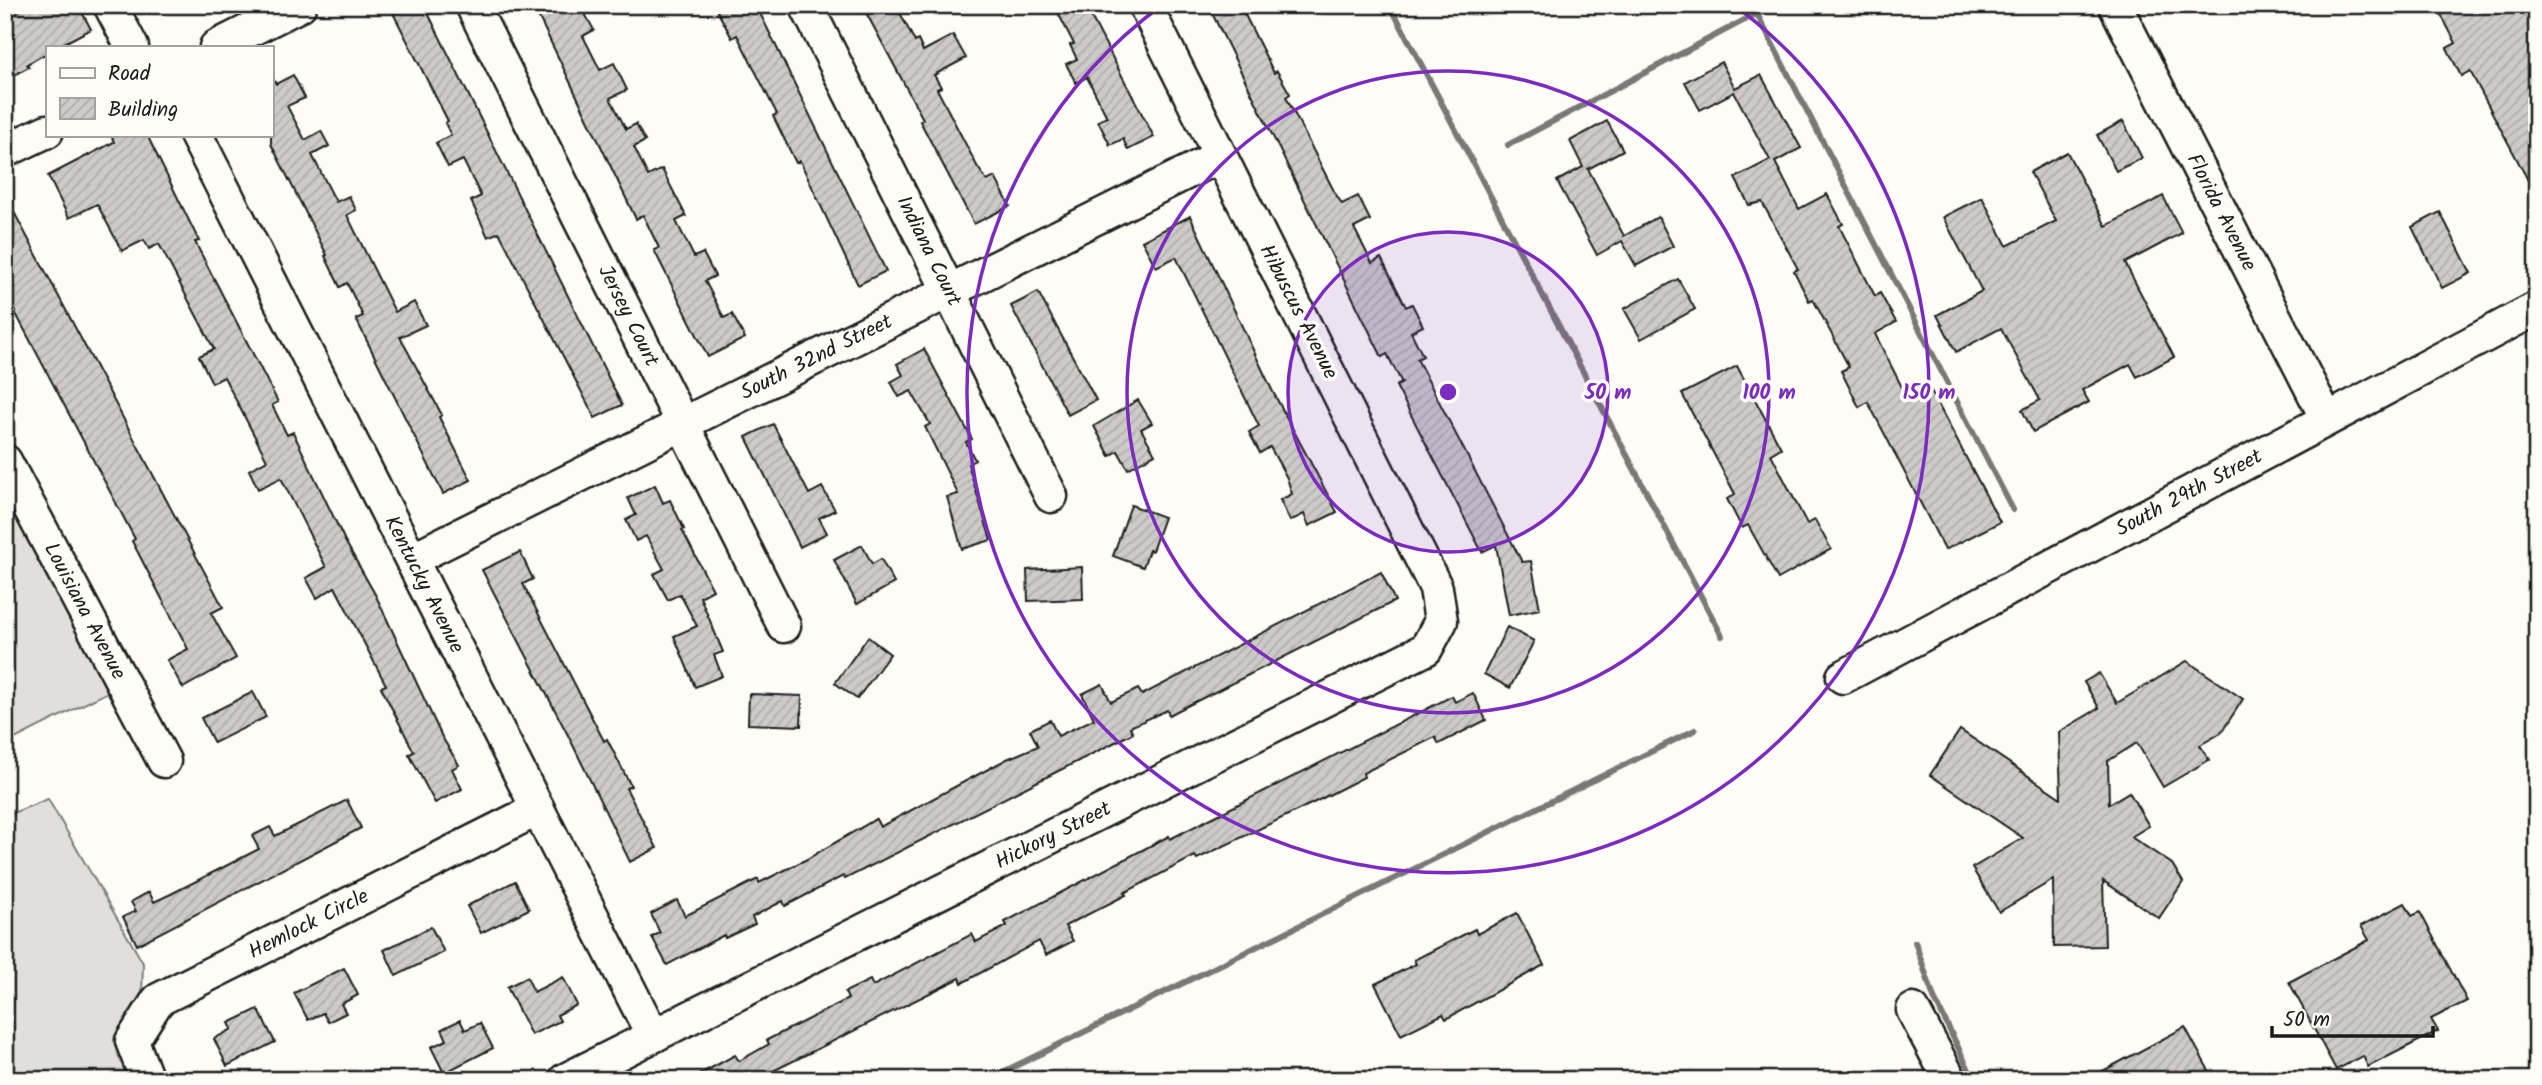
<svg xmlns="http://www.w3.org/2000/svg" width="2542" height="1085" viewBox="0 0 2542 1085" font-family="Kalam,sans-serif">
<style>
.grass{fill:#e0dfdb;stroke:#7e7e7c;stroke-width:2}
.lines{fill:none;stroke-linecap:round;stroke-linejoin:round}
.stream{stroke:#797876;stroke-width:6}
.building{fill:url(#building-hatch);stroke:#1c1c1c;stroke-width:2}
.minor-casing{stroke:#1c1c1c;stroke-width:37}
.minor{stroke:#fdfcf7;stroke-width:32}
.ring{fill:none;stroke:#7b2cbf;stroke-width:3.5}
.labels{text-anchor:middle;dominant-baseline:central;stroke-width:7;stroke-linejoin:round;paint-order:stroke}
.street-label{font-size:21px;fill:#1c1c1c;stroke:#fdfcf7}
.centre{fill:#7b2cbf;stroke:#fdfcf7;stroke-width:3.5}
.ring-label{font-size:21px;text-anchor:middle;font-weight:bold;fill:#7b2cbf;stroke:#fdfcf7;stroke-width:7;stroke-linejoin:round;paint-order:stroke}
</style>
<defs>
<pattern id="building-hatch" width="6" height="6" patternUnits="userSpaceOnUse" patternTransform="scale(1.75)"><rect width="6" height="6" fill="#cccbc8"/><path d="M-1 1l2-2M0 6l6-6M5 7l2-2" fill="none" stroke="#afaeab"/></pattern>
</defs>
<rect width="100%" height="100%" fill="#fdfcf7"/>
<filter id="ink" filterUnits="userSpaceOnUse"><feTurbulence type="fractalNoise" baseFrequency=".0143" numOctaves="2"/><feDisplacementMap in="SourceGraphic" scale="14" xChannelSelector="R" yChannelSelector="G"/><feConvolveMatrix kernelMatrix="1 2 1 2 8 2 1 2 1" color-interpolation-filters="sRGB"/></filter>
<g filter="url(#ink)">
<g class="grass">
<polygon points="5,490 112,690 5,744"/>
<polygon points="48,799 143,963 142,995 116,1044 133,1080 5,1080 5,816"/>
</g>
<g class="lines">
<g class="stream">
<polyline points="1390,5 1722,636"/>
<polyline points="1757,14 2013,510"/>
<polyline points="1508,145 1773,5"/>
<polyline points="1915,942 1934,998 1974,1080"/>
<polyline points="987,1080 1695,730"/>
</g>
</g>
<g class="building">
<polygon points="29,5 78,5 91,29 57,47 47,47 47,53 27,64 29,67 5,80 5,18"/>
<polygon points="389,5 424,5 622,405 595,418 499,232 488,237 471,201 481,196 463,160 448,167 436,143 451,135 445,123 448,121"/>
<polygon points="533,5 580,5 594,30 583,36 600,70 614,63 627,90 610,98 626,129 636,124 645,141 634,147 648,176 662,169 686,216 676,221 694,257 703,253 715,276 705,281 724,318 732,314 745,338 708,357 654,250 659,248 643,215 636,219"/>
<polygon points="714,5 756,5 886,271 858,285 800,161 796,163 773,116 777,114 737,35 732,38"/>
<polygon points="862,5 896,5 915,42 918,40 923,51 953,35 966,58 934,75 941,87 937,89 977,166 987,181 995,177 1010,206 974,224 920,121 923,119"/>
<polygon points="1054,5 1085,5 1154,137 1128,150 1123,139 1110,145 1098,121 1107,117 1087,77 1076,83 1066,64 1077,59 1070,45 1074,44"/>
<polygon points="1208,5 1240,5 1274,73 1277,71 1290,94 1286,97 1335,193 1342,204 1358,196 1370,220 1354,228 1372,263 1381,258 1406,307 1412,304 1423,326 1411,332 1423,356 1417,359 1522,562 1531,561 1540,609 1509,615 1496,545 1482,552 1396,386 1402,383 1387,354 1382,357"/>
<polygon points="2436,5 2525,5 2537,27 2537,197 2470,71 2461,76 2447,48 2456,43"/>
<polygon points="1721,62 1735,88 1761,75 1801,148 1775,162 1799,209 1827,194 1843,224 1839,226 1875,296 1880,293 1896,322 1875,334 1910,403 1931,391 2000,522 1945,550 1868,402 1859,407 1841,371 1849,367 1813,299 1809,301 1794,271 1798,269 1762,202 1749,205 1735,178 1770,160 1734,92 1700,110 1685,82"/>
<polygon points="271,75 276,84 293,75 305,98 287,106 305,140 321,131 329,146 312,155 336,202 349,196 356,210 347,215 395,312 414,302 426,325 400,337 442,415 439,417 471,480 443,494 356,319 363,316 347,283 340,287 325,256 327,255 271,144"/>
<polygon points="1607,121 1623,150 1588,169 1624,236 1658,217 1673,246 1636,266 1622,241 1597,255 1557,181 1583,167 1570,141"/>
<polygon points="2123,121 2142,158 2116,171 2097,135"/>
<polygon points="111,135 147,135 199,241 195,242 278,402 272,405 287,435 293,432 345,541 376,596 442,737 459,765 452,769 462,789 435,803 409,754 414,752 381,687 386,685 335,587 317,598 306,578 326,567 281,478 258,489 249,470 267,460 224,377 212,383 199,356 214,349 159,244 149,249 144,240 122,251 97,204 69,218 48,176 114,142"/>
<polygon points="2067,152 2106,226 2163,196 2182,233 2125,263 2174,357 2137,377 2130,364 2082,390 2089,402 2033,432 2022,410 2040,400 2001,328 1956,352 1937,315 1982,291 1943,217 1982,197 2007,246 2056,221 2030,172"/>
<polygon points="5,195 223,607 211,613 236,658 183,688 167,660 188,649 132,541 135,539 5,293"/>
<polygon points="2440,212 2471,273 2442,288 2412,227"/>
<polygon points="1190,216 1272,390 1337,512 1309,526 1304,514 1290,521 1280,500 1292,494 1287,478 1270,447 1260,453 1249,432 1259,426 1176,257 1156,267 1142,241"/>
<polygon points="1678,279 1695,309 1641,339 1624,309"/>
<polygon points="1038,292 1096,400 1068,415 1011,306"/>
<polygon points="924,349 972,439 966,442 975,460 968,464 991,540 962,549 947,497 958,494 925,427 930,424 911,391 899,397 891,382 903,375 897,364"/>
<polygon points="1737,366 1781,448 1771,454 1807,524 1815,520 1831,549 1778,579 1748,525 1742,528 1727,499 1735,494 1682,394"/>
<polygon points="1138,400 1152,423 1141,429 1155,454 1128,469 1118,451 1110,456 1094,426"/>
<polygon points="773,424 809,494 822,487 835,510 819,518 827,533 800,547 746,437"/>
<polygon points="655,485 663,503 670,500 684,529 682,530 713,590 700,597 723,652 714,655 722,676 695,687 674,636 697,626 680,594 668,600 654,574 664,569 646,536 636,541 626,520 636,515 628,498"/>
<polygon points="1131,505 1164,517 1152,551 1149,550 1143,567 1113,556"/>
<polygon points="862,545 872,564 881,559 894,583 857,604 834,560"/>
<polygon points="520,552 533,579 523,584 604,741 607,739 631,786 626,788 657,848 630,862 570,739 482,570"/>
<polygon points="1082,567 1083,599 1028,601 1027,570"/>
<polygon points="1381,572 1395,601 1169,715 1167,710 1130,727 1133,733 1088,756 845,879 843,876 785,906 783,901 752,917 755,924 725,938 724,935 667,965 652,937 660,933 651,914 677,900 685,916 758,879 759,883 805,860 876,819 880,827 1007,759 1038,746 1030,730 1050,720 1058,736 1094,719 1082,694 1102,684 1111,702 1138,689 1142,695"/>
<polygon points="1507,627 1534,641 1510,688 1484,674"/>
<polygon points="868,637 890,654 857,699 835,683"/>
<polygon points="2187,661 2243,699 2221,733 2200,745 2209,760 2163,787 2137,743 2108,761 2109,804 2129,792 2149,826 2131,837 2172,864 2183,882 2159,918 2103,881 2105,946 2054,947 2053,880 1999,912 1972,868 2023,838 1930,775 1960,730 2061,798 2059,732 2099,708 2084,682 2099,673 2117,703"/>
<polygon points="253,692 266,717 214,743 201,718"/>
<polygon points="1473,693 1486,720 1439,744 1435,737 1363,773 1364,777 1317,801 1197,859 1195,856 1124,893 1126,895 1065,926 1073,941 1046,955 1039,941 962,983 960,978 769,1073 773,1080 689,1080 735,1055 739,1061 769,1044 767,1040 848,999 845,992 870,980 873,986 972,934 976,942 1007,926 1005,922 1169,836 1170,839 1452,696 1455,702"/>
<polygon points="749,694 802,696 801,726 748,724"/>
<polygon points="347,800 361,828 137,945 123,917 136,911 131,902 149,892 154,902 171,894 259,849 252,836 270,827 275,836"/>
<polygon points="515,881 529,909 481,933 467,906"/>
<polygon points="2405,903 2412,916 2420,912 2467,1001 2431,1019 2438,1031 2368,1067 2363,1056 2336,1070 2289,982 2369,940 2361,926"/>
<polygon points="1517,913 1544,965 1446,1019 1443,1014 1401,1035 1375,984 1416,964 1414,960 1475,929 1477,934"/>
<polygon points="431,927 444,952 396,976 384,950"/>
<polygon points="344,968 358,995 341,1004 346,1013 328,1022 323,1013 308,1020 294,993"/>
<polygon points="527,977 534,992 563,977 577,1005 557,1015 560,1021 531,1035 507,987"/>
<polygon points="258,1009 275,1042 227,1066 214,1039 232,1029 229,1023"/>
<polygon points="460,1020 465,1030 480,1023 493,1048 444,1073 431,1047 447,1040 442,1029"/>
<polygon points="2185,1027 2214,1080 2086,1080"/>
</g>
<g class="lines">
<defs>
<g id="minor">
<polyline points="110,5 132,47"/>
<path id="s1" d="M472,5L784,626"/>
<path id="s2" d="M806,5L1051,496"/>
<path id="s3" d="M2115,5L2327,419"/>
<polyline points="216,47 300,5"/>
<path id="s4" d="M196,135L653,1036"/>
<polyline points="5,151 47,131"/>
<path id="s5" d="M5,461L164,761"/>
<path id="s6" d="M412,559L1220,156"/>
<path id="s7" d="M1843,677L2537,308"/>
<polyline points="1913,1010 1950,1080"/>
<path id="s8" d="M147,1080L132,1041L158,1000L538,809"/>
<path id="s9" d="M565,1080L1426,649L1441,621L1436,588L1145,5"/>
</g>
</defs>
<use href="#minor" class="minor-casing"/>
<use href="#minor" class="minor"/>
</g>
</g>
<circle cx="1448" cy="392" r="160" fill="#7b2cbf" fill-opacity=".12"/>
<g class="ring">
<circle cx="1448" cy="392" r="160"/>
<circle cx="1448" cy="392" r="321"/>
<path d="M1734 5A481 481 0 1 1 1162 5"/>
</g>
<g class="labels">
<g class="street-label">
<text stroke="none"><textPath href="#s3" startOffset="233">Florida Avenue</textPath></text>
<text stroke="none"><textPath href="#s2" startOffset="275">Indiana Court</textPath></text>
<text transform="translate(1298 312) rotate(63)">Hibuscus Avenue</text>
<text stroke="none"><textPath href="#s1" startOffset="348">Jersey Court</textPath></text>
<text stroke="none"><textPath href="#s6" startOffset="452">South 32nd Street</textPath></text>
<text stroke="none"><textPath href="#s7" startOffset="392">South 29th Street</textPath></text>
<text stroke="none"><textPath href="#s4" startOffset="504">Kentucky Avenue</textPath></text>
<text stroke="none"><textPath href="#s5" startOffset="170">Louisiana Avenue</textPath></text>
<text stroke="none"><textPath href="#s9" startOffset="546">Hickory Street</textPath></text>
<text stroke="none"><textPath href="#s8" startOffset="259">Hemlock Circle</textPath></text>
</g>
</g>
<circle cx="1448" cy="392" r="10" class="centre"/>
<g class="ring-label">
<text x="1608" y="399">50 m</text>
<text x="1769" y="399">100 m</text>
<text x="1929" y="399">150 m</text>
</g>
<rect width="2542" height="1085" fill="none" stroke="#fdfcf7" stroke-width="28"/>
<rect x="14" y="14" width="2514" height="1057" fill="none" stroke="#1c1c1c" stroke-width="2.5" filter="url(#ink)"/>
<rect x="46" y="46" width="228" height="91" fill="#fdfcf7" stroke="#a3a29f" stroke-width="2"/>
<rect x="60" y="68" width="35" height="10" fill="#fdfcf7" stroke="#a3a29f" stroke-width="2"/>
<text x="108" y="80" font-size="21" fill="#1c1c1c">Road</text>
<rect x="60" y="98" width="35" height="21" fill="url(#building-hatch)" stroke="#a3a29f" stroke-width="2"/>
<text x="108" y="116" font-size="21" fill="#1c1c1c">Building</text>
<path d="M2272 1026v10h161v-10" fill="none" stroke="#1c1c1c" stroke-width="3.5"/>
<text x="2283" y="1026" font-size="21" fill="#1c1c1c" stroke="#fdfcf7" stroke-width="5" paint-order="stroke">50 m</text>
</svg>
